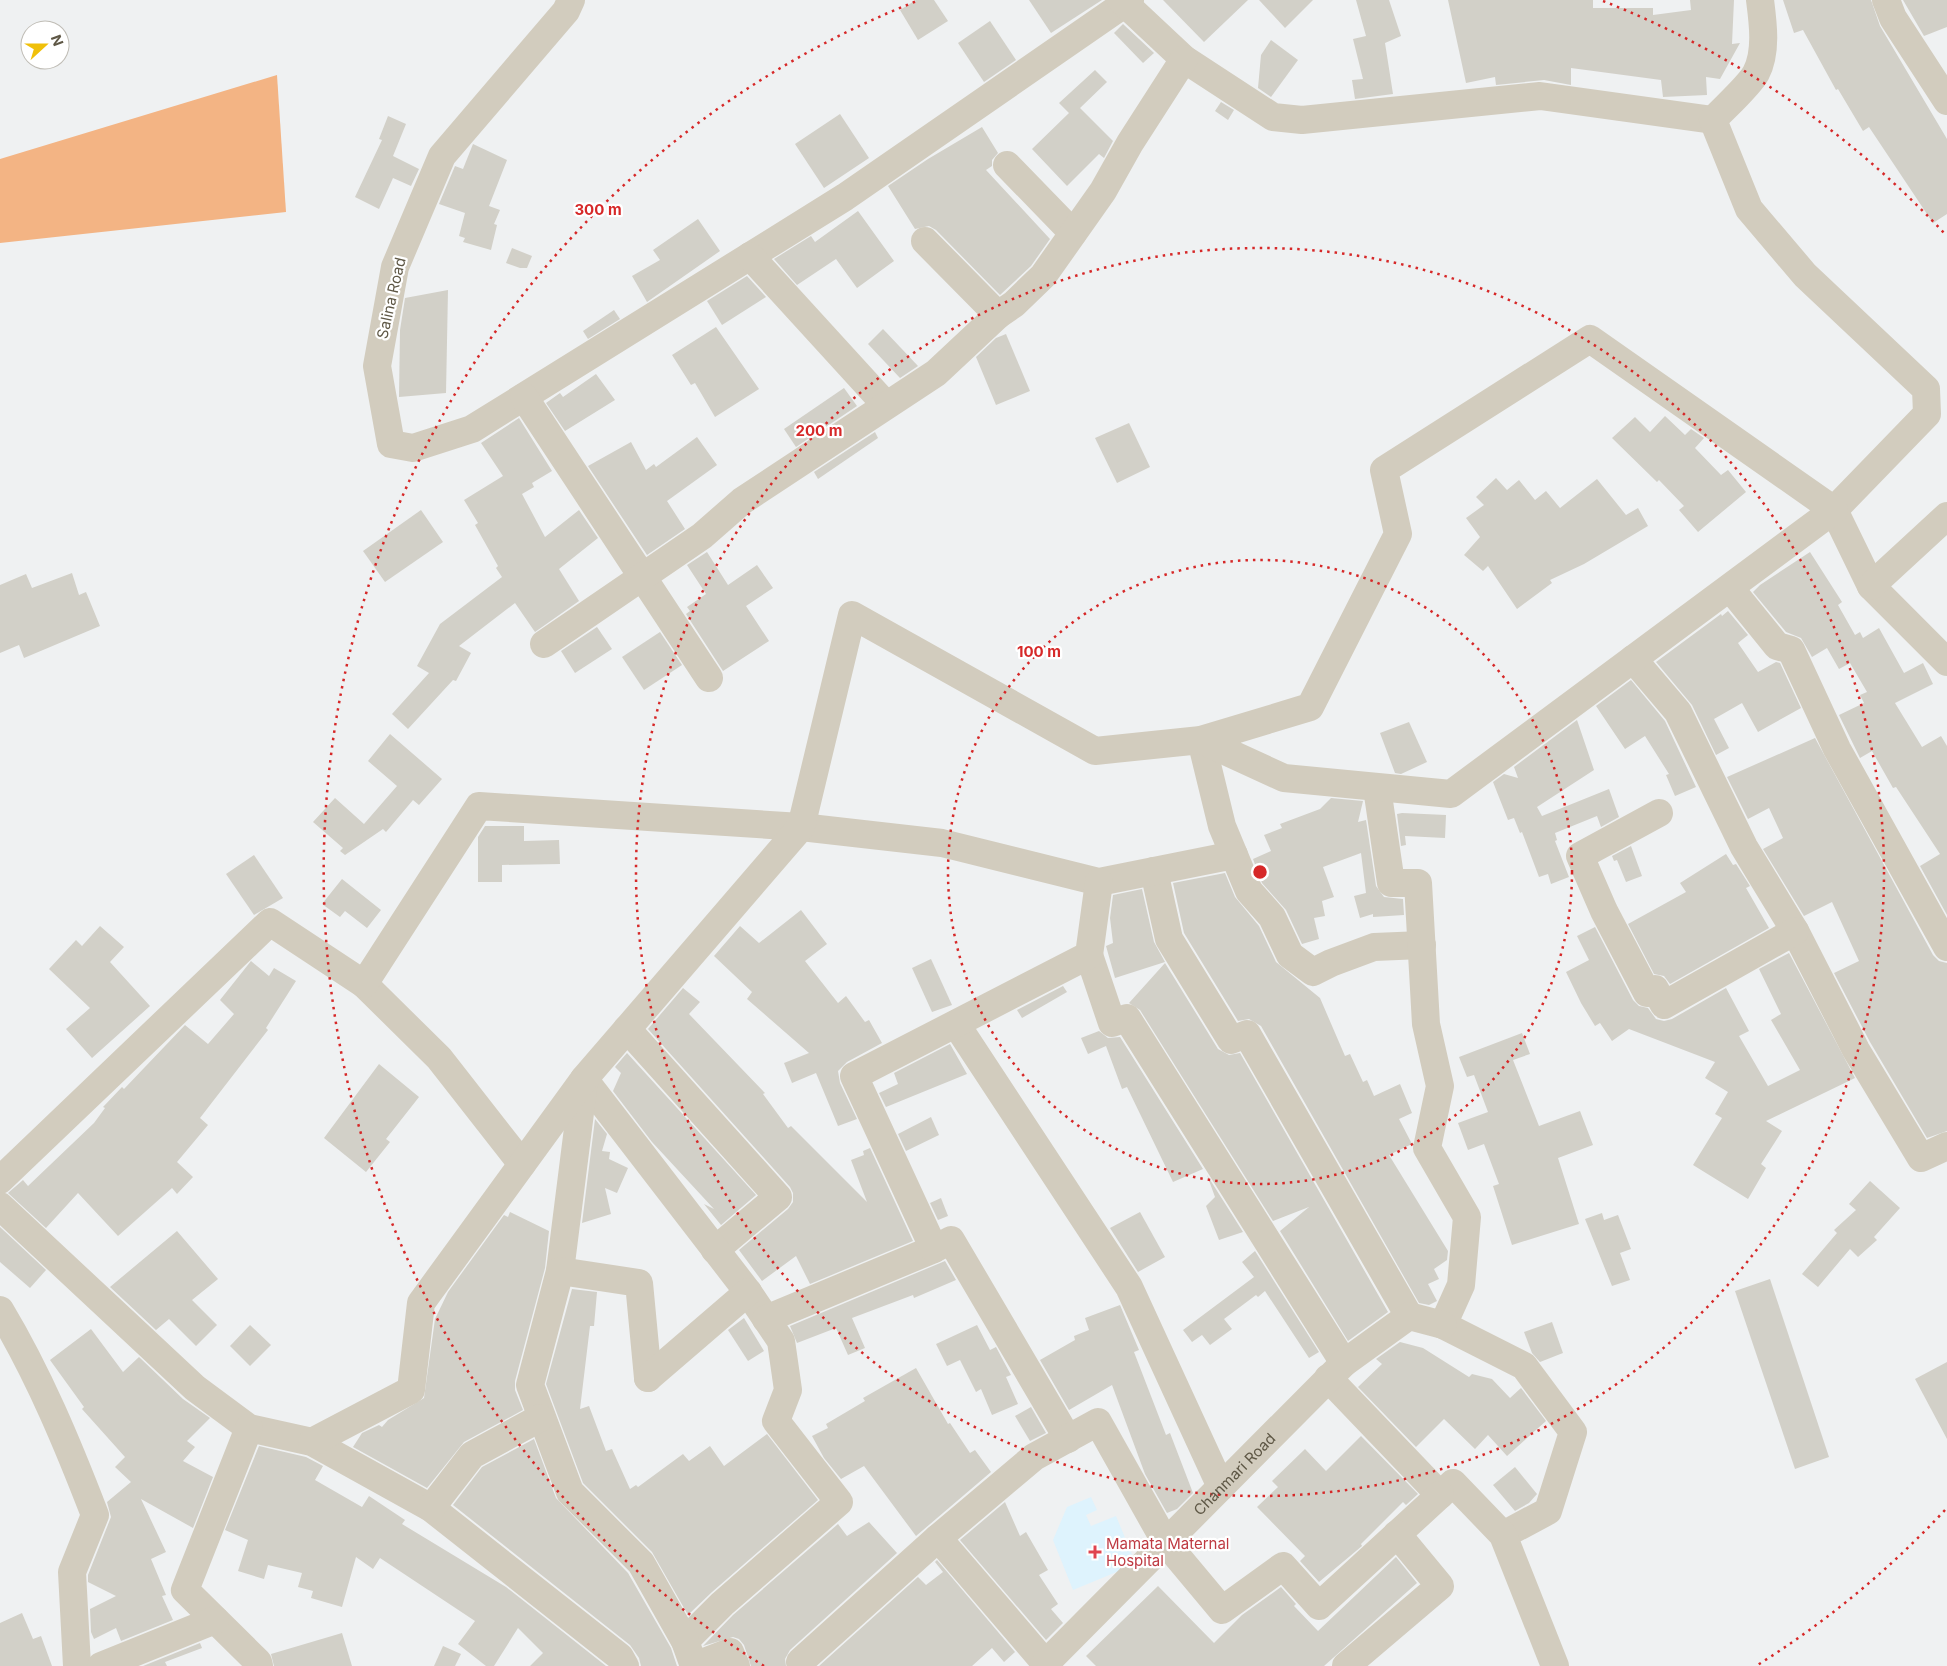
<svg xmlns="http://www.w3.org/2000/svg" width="1947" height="1666" viewBox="0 0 1947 1666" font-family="Inter,sans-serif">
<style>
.medical{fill:#def3fd}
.water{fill:#f3b484}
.building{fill:#d2d0c8}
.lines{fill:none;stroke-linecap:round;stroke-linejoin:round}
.minor{stroke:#d2ccbe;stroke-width:28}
.ring{fill:none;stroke:#d62828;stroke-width:2.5;stroke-dasharray:2.5 5}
.health-dot{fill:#e0444e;stroke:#fff;stroke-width:2}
.labels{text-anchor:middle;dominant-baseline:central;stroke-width:4.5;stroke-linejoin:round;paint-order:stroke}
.street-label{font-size:15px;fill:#5e5745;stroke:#fff}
.health-label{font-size:15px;fill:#be3a42;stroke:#fff;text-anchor:start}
.centre{fill:#d62828;stroke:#fff;stroke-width:2.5}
.ring-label{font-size:15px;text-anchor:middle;font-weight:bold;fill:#d62828;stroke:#fff;stroke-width:4.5;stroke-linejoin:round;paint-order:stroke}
</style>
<rect width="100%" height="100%" fill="#eff1f2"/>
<polygon class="medical" points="1091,1497 1097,1510 1086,1515 1091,1526 1116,1516 1136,1564 1073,1590 1053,1540 1067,1507"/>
<polygon class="water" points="277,75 286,212 0,243 0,159"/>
<g class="building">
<polygon points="916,0 934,0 948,21 918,40 900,10"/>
<polygon points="1029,0 1102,0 1051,33"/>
<polygon points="1163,0 1248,0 1204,42"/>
<polygon points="1259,0 1313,0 1285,28"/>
<polygon points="1356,0 1389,0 1401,36 1385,43 1393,94 1355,99 1352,80 1363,79 1353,39 1366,36"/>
<polygon points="1448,0 1593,0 1593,8 1653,8 1653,15 1691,10 1690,0 1734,0 1732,44 1740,43 1720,79 1706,77 1707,95 1663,97 1661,80 1571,68 1571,85 1544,80 1496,85 1495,77 1466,83"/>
<polygon points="1783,0 1871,0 1880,26 1947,139 1947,214 1933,223 1869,127 1863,131 1838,89 1836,90 1803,30 1794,33"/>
<polygon points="1903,0 1947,0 1947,27 1924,36"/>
<polygon points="990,21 1016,60 984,82 958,43"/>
<polygon points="1123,24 1154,53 1143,63 1114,33"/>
<polygon points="1271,40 1298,60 1271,97 1258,88 1261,55"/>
<polygon points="1095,70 1107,82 1080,108 1113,141 1104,158 1099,154 1067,186 1032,149 1069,113 1059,103"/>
<polygon points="1221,102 1234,110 1228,120 1215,111"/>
<polygon points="840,114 869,158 824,188 795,144"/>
<polygon points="388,116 406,124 393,156 419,169 411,186 393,178 379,209 355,197 382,140 379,139"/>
<polygon points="982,127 998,153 992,160 992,166 986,170 1050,239 1031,266 1000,295 936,230 929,226 915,229 888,186 928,159"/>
<polygon points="473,144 507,160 489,206 500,210 494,224 497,225 491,250 463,242 465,238 459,236 465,213 439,204 455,166 463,169"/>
<polygon points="858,211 894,261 857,288 836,259 797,285 774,259 811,236 815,242"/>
<polygon points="698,219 720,251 647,302 632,276 660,260 653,250"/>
<polygon points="512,248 532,256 527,268 520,268 506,263"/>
<polygon points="747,276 766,297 722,325 707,301"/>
<polygon points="448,290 446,393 399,397 400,330 405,298"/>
<polygon points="614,310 620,319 588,339 583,331"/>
<polygon points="716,327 759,389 715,417 695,383 691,385 672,355"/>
<polygon points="883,329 918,366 900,378 868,344"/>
<polygon points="1006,334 1030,391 996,405 976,357 996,338"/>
<polygon points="596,374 615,400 565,431 546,403 560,393 563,397"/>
<polygon points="844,388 857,406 796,447 784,429"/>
<polygon points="1665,416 1685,435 1691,429 1704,438 1695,448 1721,475 1728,470 1746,492 1698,532 1679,510 1684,506 1659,480 1657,482 1612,438 1635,417 1650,432"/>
<polygon points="519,418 552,471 532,483 534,487 522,494 545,537 579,510 598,538 559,569 579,601 535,632 515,603 459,646 471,653 456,681 453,680 408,729 392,714 429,673 417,666 440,624 502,577 496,568 498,566 475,525 478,523 464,500 503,476 481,443"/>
<polygon points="1129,423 1150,467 1117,483 1095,438"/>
<polygon points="875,432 878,438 818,479 814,472"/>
<polygon points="697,437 717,465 667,501 685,529 647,555 588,466 631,442 646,470 654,464 656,467"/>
<polygon points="1496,478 1507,490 1519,480 1535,500 1546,491 1560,508 1597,479 1626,515 1638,508 1648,526 1584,564 1550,580 1552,583 1517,609 1488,566 1483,571 1464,555 1480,537 1466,518 1484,505 1476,497"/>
<polygon points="421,510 443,542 385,582 363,551"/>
<polygon points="707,552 728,585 757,565 773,588 746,606 769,641 723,671 686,614 690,611 687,607 706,594 687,565"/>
<polygon points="1810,552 1842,602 1838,605 1855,635 1860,632 1863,638 1879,628 1904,673 1923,663 1933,684 1895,703 1922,747 1941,736 1947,746 1947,915 1920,866 1940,854 1896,787 1893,788 1872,751 1860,758 1839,715 1864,703 1860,695 1867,692 1850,663 1839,669 1827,648 1812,657 1801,638 1786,632 1753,592 1760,585"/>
<polygon points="72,573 79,595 86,592 100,626 24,658 19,645 0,653 0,585 26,574 32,588"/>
<polygon points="1728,611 1748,635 1738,643 1758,672 1776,662 1780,663 1801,708 1758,732 1742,703 1714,719 1729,748 1716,755 1692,705 1656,662 1721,614 1722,616"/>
<polygon points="597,627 612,649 575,673 561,651"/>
<polygon points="660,632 682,665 644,690 622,657"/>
<polygon points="1631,680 1665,721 1696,787 1675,796 1666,775 1669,774 1645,736 1625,749 1596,706"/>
<polygon points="1577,720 1594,770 1537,807 1542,816 1609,789 1619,817 1601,827 1597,816 1555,833 1557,840 1555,841 1569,877 1551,884 1548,874 1539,877 1522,832 1520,833 1514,818 1508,820 1493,782 1504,774 1518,778 1514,767"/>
<polygon points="1409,722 1427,762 1401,774 1395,773 1380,733"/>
<polygon points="390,734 442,779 419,805 413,800 386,832 383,829 345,855 340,851 343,848 313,822 335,798 364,824 397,786 368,761"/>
<polygon points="1815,738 1933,955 1939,961 1947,963 1947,1131 1927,1138 1870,1042 1834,973 1859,961 1832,902 1804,916 1763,849 1783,838 1769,808 1748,819 1727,777"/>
<polygon points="1331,798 1363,801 1358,822 1366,820 1376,886 1384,897 1403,899 1404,915 1373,917 1373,914 1360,918 1354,896 1366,893 1361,853 1323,867 1334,897 1322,901 1325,916 1314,918 1319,939 1302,944 1286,910 1262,883 1253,859 1271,851 1264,835 1282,828 1280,824 1320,809"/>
<polygon points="1402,813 1446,815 1445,838 1405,836 1406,845 1401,846 1397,814"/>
<polygon points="485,826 524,826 524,841 559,840 560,864 502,865 502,882 478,882 478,837"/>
<polygon points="1631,846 1642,876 1626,882 1617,860 1614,861 1612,856"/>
<polygon points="1726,854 1733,865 1736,864 1750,886 1746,888 1769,928 1670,984 1664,976 1654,974 1628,924 1686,892 1680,883"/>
<polygon points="254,855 283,898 254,915 226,874"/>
<polygon points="1225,873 1235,897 1259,926 1276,962 1320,998 1345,1056 1350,1054 1363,1082 1367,1080 1374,1096 1400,1084 1412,1113 1399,1119 1412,1144 1389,1155 1448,1251 1447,1260 1434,1269 1439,1279 1428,1284 1437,1301 1429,1305 1419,1303 1261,1026 1249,1019 1238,1021 1184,933 1173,883"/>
<polygon points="342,879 381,910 367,928 345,911 340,917 322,904"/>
<polygon points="1142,889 1154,942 1165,962 1115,978 1106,946 1113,943 1110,918 1113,895"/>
<polygon points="801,910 827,944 805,961 838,1003 846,996 865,1022 869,1020 882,1043 847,1062 838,1071 840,1083 857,1119 838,1126 816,1073 792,1083 784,1063 809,1053 747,999 752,992 714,956 740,926 759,943"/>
<polygon points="100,926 124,947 110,962 150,1006 92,1058 66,1029 90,1008 49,969 76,940 82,946"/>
<polygon points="1595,927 1633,1000 1639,1006 1648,1008 1656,1019 1664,1021 1672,1019 1726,988 1749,1031 1739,1036 1768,1086 1800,1070 1771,1020 1781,1014 1759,969 1789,953 1855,1078 1766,1121 1782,1131 1761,1164 1766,1168 1748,1199 1693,1165 1722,1118 1715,1114 1728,1092 1705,1078 1715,1062 1629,1029 1612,1041 1600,1023 1595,1026 1581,1003 1566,972 1589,960 1577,936"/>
<polygon points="931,959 952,1005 932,1012 912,968"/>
<polygon points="251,961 269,976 274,968 296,981 266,1028 268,1030 200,1118 208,1125 177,1162 193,1177 177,1194 172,1188 118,1236 78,1193 46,1228 8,1193 23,1180 28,1186 94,1123 105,1108 103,1107 122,1087 124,1089 185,1025 208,1044 234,1014 220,1000"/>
<polygon points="1165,963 1218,1049 1229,1055 1240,1053 1388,1312 1348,1341 1280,1231 1309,1207 1273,1221 1140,1010 1129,1003"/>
<polygon points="1063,986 1067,992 1022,1018 1017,1010"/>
<polygon points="683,988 700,1002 689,1014 765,1093 763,1094 788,1128 791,1126 867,1202 851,1160 864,1155 863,1151 870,1148 913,1241 810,1284 796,1256 762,1281 739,1250 788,1209 793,1202 793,1193 790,1187 648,1029"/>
<polygon points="1099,1031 1108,1038 1120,1037 1203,1169 1173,1182 1127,1087 1122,1089 1106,1046 1088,1054 1081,1038"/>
<polygon points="1522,1033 1530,1054 1513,1060 1539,1126 1580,1111 1593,1145 1558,1158 1579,1224 1512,1245 1493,1186 1499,1184 1484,1144 1468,1150 1458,1123 1488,1112 1474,1075 1467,1077 1459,1057"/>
<polygon points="950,1044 967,1074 886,1107 879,1093 898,1084 894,1073"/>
<polygon points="627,1053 756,1195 721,1225 704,1204 714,1209 652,1142 613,1091 621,1073 615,1067"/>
<polygon points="379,1064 419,1097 386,1139 390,1142 366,1172 324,1138"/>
<polygon points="931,1117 939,1135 906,1151 898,1134"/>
<polygon points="595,1119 607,1134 602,1151 610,1152 609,1159 628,1168 617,1193 605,1188 611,1214 582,1223"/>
<polygon points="1207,1175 1243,1232 1219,1240 1206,1206 1215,1197"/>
<polygon points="1870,1181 1900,1208 1874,1237 1877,1240 1858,1257 1850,1249 1818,1287 1802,1274 1837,1233 1834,1230 1856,1210 1849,1204"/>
<polygon points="941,1198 948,1216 938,1220 930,1203"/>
<polygon points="510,1212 549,1231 545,1268 515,1381 515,1390 523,1410 464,1442 427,1488 353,1447 362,1433 379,1425 382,1427 388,1420 424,1398 435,1319 448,1292 504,1215 508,1217"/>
<polygon points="1140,1212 1165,1257 1138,1272 1110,1228"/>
<polygon points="1602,1213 1604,1220 1618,1215 1631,1249 1620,1253 1630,1280 1612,1286 1585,1219"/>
<polygon points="0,1227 46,1270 30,1288 0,1262"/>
<polygon points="177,1231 218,1279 192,1300 217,1325 196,1346 169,1319 156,1330 110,1287"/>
<polygon points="1255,1251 1319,1352 1309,1358 1265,1291 1258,1297 1256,1295 1224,1319 1232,1329 1210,1345 1202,1335 1192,1342 1183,1330 1254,1277 1242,1262"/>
<polygon points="945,1261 956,1280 914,1298 913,1295 852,1318 865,1348 848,1355 836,1328 797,1343 790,1326"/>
<polygon points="1770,1279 1829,1457 1795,1469 1735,1291"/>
<polygon points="572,1289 597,1292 594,1326 590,1326 580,1409 589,1406 606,1451 612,1449 630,1489 636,1485 638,1487 683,1454 689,1461 710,1446 724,1466 767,1434 818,1500 712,1592 688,1615 652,1552 583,1483 546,1384"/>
<polygon points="1120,1305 1139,1350 1134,1352 1166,1435 1170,1433 1193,1493 1177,1509 1167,1513 1145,1474 1112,1385 1069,1410 1040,1360 1075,1340 1074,1336 1089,1330 1085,1318"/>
<polygon points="744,1318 764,1351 748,1361 728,1330"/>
<polygon points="1552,1322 1563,1353 1540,1362 1532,1353 1524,1332"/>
<polygon points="250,1325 271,1345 250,1366 230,1346"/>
<polygon points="977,1325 990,1350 996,1347 1004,1362 1011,1375 1006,1377 1018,1404 992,1415 981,1389 976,1392 960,1360 947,1366 936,1344"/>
<polygon points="91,1329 123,1372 139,1357 183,1399 210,1418 187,1441 195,1447 183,1461 213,1477 193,1528 141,1499 166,1552 151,1559 166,1595 162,1596 173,1620 121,1641 116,1628 94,1639 91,1632 90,1609 116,1596 88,1582 88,1575 111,1517 107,1502 131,1482 115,1467 125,1457 82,1409 84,1407 50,1360"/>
<polygon points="1400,1342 1423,1348 1469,1377 1472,1374 1492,1379 1510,1398 1521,1388 1546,1421 1507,1456 1488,1435 1475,1449 1444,1419 1416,1447 1358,1387 1382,1364 1376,1359"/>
<polygon points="1947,1362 1947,1439 1915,1379"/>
<polygon points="916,1368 948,1424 950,1423 970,1453 975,1450 991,1472 916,1536 864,1466 841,1479 824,1458 812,1436 828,1428 826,1424 865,1401 863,1398"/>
<polygon points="1031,1407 1046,1433 1030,1441 1015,1416"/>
<polygon points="1361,1436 1418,1494 1406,1505 1403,1502 1361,1544 1362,1546 1319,1582 1300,1561 1305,1556 1257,1507 1278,1487 1272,1481 1305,1449 1326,1471"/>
<polygon points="534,1439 556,1498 628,1573 671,1648 677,1666 641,1666 639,1658 630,1645 453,1505 482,1467"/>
<polygon points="259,1446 306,1457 323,1466 315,1480 362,1507 369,1496 405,1520 402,1524 506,1587 606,1666 530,1666 543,1653 518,1628 494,1666 486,1666 458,1644 475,1621 380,1558 373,1569 356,1557 342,1607 311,1598 313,1591 298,1587 302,1573 268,1565 264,1579 238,1571 248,1540 225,1530"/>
<polygon points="1515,1467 1537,1494 1529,1503 1515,1511 1493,1485"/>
<polygon points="1005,1502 1020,1536 1026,1532 1048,1570 1039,1575 1058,1604 1051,1609 1063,1623 1046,1640 960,1540"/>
<polygon points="869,1522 897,1553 790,1650 785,1659 786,1666 751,1666 744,1645 739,1639 733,1637 703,1646 733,1615 838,1524 847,1536"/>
<polygon points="1396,1557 1417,1583 1324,1666 1096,1666 1086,1656 1158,1586 1214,1643 1242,1615 1281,1587 1296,1604 1294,1606 1318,1631"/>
<polygon points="937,1560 1015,1652 1004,1662 992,1648 972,1666 819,1666 918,1577 926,1585 943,1572 935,1562"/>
<polygon points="22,1613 33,1639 41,1636 52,1666 0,1666 0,1623"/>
<polygon points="342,1633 352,1666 274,1666 271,1654"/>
<polygon points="200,1643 202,1648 165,1662 167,1666 143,1666"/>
<polygon points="443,1646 461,1654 455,1666 434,1666"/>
</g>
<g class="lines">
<g class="minor">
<polyline points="571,0 566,11 442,156 395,267 377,366 391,444 413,448 472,429 845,197 1130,0"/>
<polyline points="1121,0 1184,59 1273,117 1302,120 1540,96 1713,120"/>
<path d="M1760,0C1763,23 1767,52 1756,73C1749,86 1724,108 1713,120L1749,209L1805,275L1926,389L1927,414L1834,510L1871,586L1947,662"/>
<polyline points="1886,0 1893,18 1947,101"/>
<polyline points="1007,165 1073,233"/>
<polyline points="925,241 998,315"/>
<polyline points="750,256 886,405"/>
<polyline points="524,397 709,678"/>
<polyline points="1871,586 1947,516"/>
<polyline points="1730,588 1777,646 1791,650 1837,749 1947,947"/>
<polyline points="544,644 702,536 742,501 936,373 998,315 1014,304 1043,276 1103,191 1130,143 1184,59"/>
<polyline points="1633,659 1678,712 1744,847 1795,931 1856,1050 1921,1158 1947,1146"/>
<polyline points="1201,740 1222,826 1249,891 1272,917 1290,955 1313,972 1331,963 1374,947 1422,945"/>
<polyline points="1377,788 1391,883 1418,883 1426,1024 1440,1086 1427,1148 1467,1217 1461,1285 1443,1325 1524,1366 1573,1432 1548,1511 1503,1535"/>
<polyline points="1659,813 1580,856 1604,911 1647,993 1655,989 1664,1005 1795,931"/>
<polyline points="1154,871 1169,939 1231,1040 1247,1034 1409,1316"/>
<polyline points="1089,955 1112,1023 1127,1018 1344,1363"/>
<polyline points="364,984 439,1058 522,1164"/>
<polyline points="956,1024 1129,1287 1221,1487"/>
<polyline points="627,1029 778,1197 715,1250"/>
<polyline points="584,1079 748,1292 781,1341 788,1390 776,1421 839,1502 722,1604 685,1641"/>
<polyline points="584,1081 560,1271 530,1385 570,1492 641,1563 685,1641 694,1666 730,1652 736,1666"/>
<polyline points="0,1180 270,922 364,984 479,806 801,827 942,843 1099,882 1234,855"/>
<polyline points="0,1206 195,1388 249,1428 312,1442 431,1508 620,1657 625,1666"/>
<polyline points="560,1271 639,1283 648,1378"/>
<path d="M0,1310C39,1375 68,1445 95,1515L72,1572L77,1666"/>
<polyline points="766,1319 934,1249"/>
<polyline points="648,1378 748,1292"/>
<polyline points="1328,1378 1440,1495 1453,1483 1503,1535 1555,1666"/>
<polyline points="249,1428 185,1590 258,1662 259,1666"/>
<polyline points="1068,1439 951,1240 934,1249 854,1076 1089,955 1099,882"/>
<polyline points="312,1442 411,1390 421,1303 584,1079 801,827 852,615 1095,751 1201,740 1310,707 1398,534 1384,470 1590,339 1834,510 1451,794 1284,778 1201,740"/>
<polyline points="431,1508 472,1455 540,1418"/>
<polyline points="938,1538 1046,1664"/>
<polyline points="101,1666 215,1620"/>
<polyline points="802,1666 800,1662 938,1538 1034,1457 1098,1422 1166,1543 1222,1610 1283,1566 1319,1606 1440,1495"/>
<path id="s1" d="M1043,1666L1344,1363L1409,1316L1443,1325"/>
<polyline points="1346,1666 1440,1586 1397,1534"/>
</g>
</g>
<g class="ring">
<circle cx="1260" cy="872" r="312"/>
<circle cx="1260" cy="872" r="624"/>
<path d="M1945 1510A936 936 0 0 1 1756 1666M764 1666A936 936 0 0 1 917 1M1603 1A936 936 0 0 1 1945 234"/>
</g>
<path class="health-dot" d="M1092.5 1544.5h5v5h5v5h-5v5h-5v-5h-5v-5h5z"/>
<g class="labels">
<g class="street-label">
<text transform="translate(391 298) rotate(-77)">Salina Road</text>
<text stroke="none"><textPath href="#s1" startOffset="271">Chanmari Road</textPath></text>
</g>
<g class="health-label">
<text x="1106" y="1543">Mamata Maternal<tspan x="1106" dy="17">Hospital</tspan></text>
</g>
</g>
<circle cx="1260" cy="872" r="8" class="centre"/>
<g class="ring-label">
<text x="598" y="215">300 m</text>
<text x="819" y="436">200 m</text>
<text x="1039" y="657">100 m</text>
</g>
<g transform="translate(45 45) rotate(69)"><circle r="24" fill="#ffffff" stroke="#bfbcb5"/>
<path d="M0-4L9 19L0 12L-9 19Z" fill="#f0c00a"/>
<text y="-8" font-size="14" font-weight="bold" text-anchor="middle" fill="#5e5745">N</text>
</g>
</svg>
